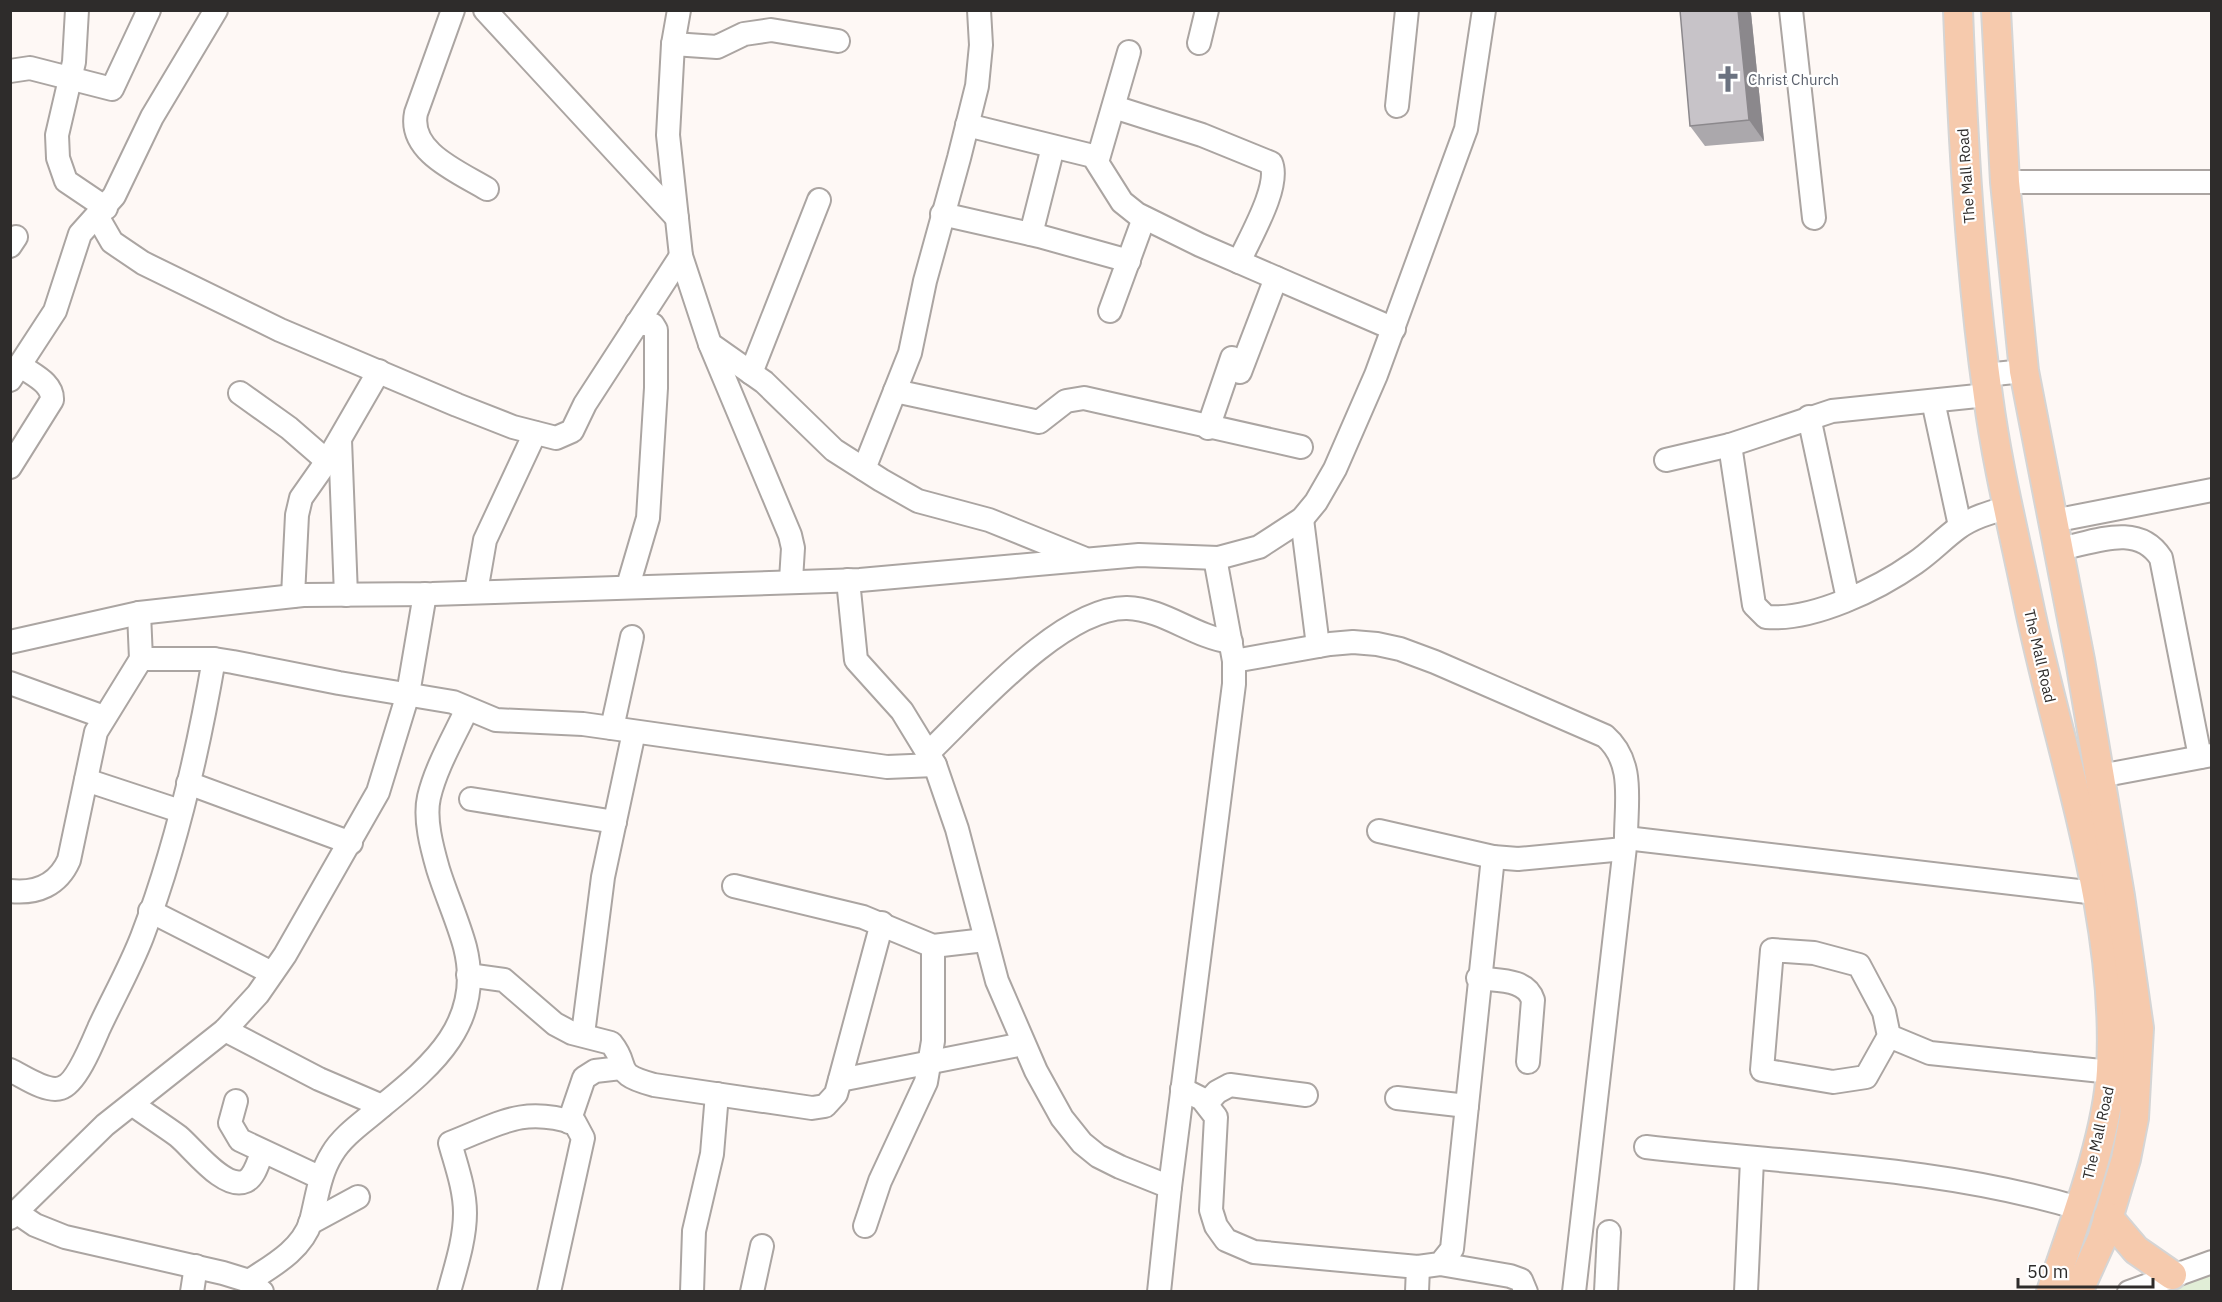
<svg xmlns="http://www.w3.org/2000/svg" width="2222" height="1302" viewBox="0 0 2222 1302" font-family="'IBM Plex Sans',sans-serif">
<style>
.green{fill:#e1eed7}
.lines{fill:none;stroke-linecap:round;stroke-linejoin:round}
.minor-casing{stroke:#aba5a2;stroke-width:26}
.major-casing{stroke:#d5d5d5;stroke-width:32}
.minor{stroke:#fff;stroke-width:22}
.major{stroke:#f6caad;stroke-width:28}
.wall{fill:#aba8ac}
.shaded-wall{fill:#8b888c}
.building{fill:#c7c3c8;stroke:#8b888c;stroke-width:1.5}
.labels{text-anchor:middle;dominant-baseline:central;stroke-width:4.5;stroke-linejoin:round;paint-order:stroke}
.worship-label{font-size:15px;fill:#5b616d;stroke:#fff;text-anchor:start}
.street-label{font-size:15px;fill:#2e2c2b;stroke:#fff}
</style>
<rect width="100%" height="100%" fill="#fef8f5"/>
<polygon class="green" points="2211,1268 2211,1291 2143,1292"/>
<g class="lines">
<defs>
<g id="minor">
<polyline points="77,10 74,62 57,135 58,158 66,181 106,208"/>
<path d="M453,10L416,113C408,152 459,172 487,189"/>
<polyline points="485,10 677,218"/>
<polyline points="679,10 673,44 668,135 681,256 710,344 764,382 834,450 881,480 918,501 989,520 1083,558"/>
<polyline points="1791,10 1814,218"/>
<polyline points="1199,43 1207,10"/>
<polyline points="673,44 717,47 744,34 771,30 838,41"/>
<polyline points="10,71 30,68 112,89 149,10"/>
<polyline points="1397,106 1407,10"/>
<path d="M1114,107L1202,135L1271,163C1281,186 1249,239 1239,262"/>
<polyline points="967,125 1093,156 1122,202 1137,214 1200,245 1394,329"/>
<polyline points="1098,159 1129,52"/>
<polyline points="2005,182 2212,182"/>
<polyline points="942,214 1039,236 1129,261"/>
<polyline points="97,216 112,242 143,263 280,330 457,405 513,427 556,438 572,431 585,404 681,256"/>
<polyline points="1031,234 1053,147"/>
<polyline points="10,246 16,237"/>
<polyline points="1110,311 1144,218"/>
<polyline points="710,344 790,535 793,548 791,580"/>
<polyline points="1240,372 1276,278"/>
<polyline points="751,373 819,200"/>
<polyline points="1985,375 2024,371"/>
<polyline points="10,380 55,311 80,234 114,196 152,117 216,10"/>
<polyline points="895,391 1039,422 1066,401 1084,398 1301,447"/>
<polyline points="240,393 289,428 327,461"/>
<polyline points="1933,401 1960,526"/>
<polyline points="1809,417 1848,599"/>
<polyline points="1208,428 1232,358"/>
<polyline points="340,440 346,595"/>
<path d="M1730,445L1754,605L1766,617C1813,621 1878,589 1915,563C1931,552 1943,539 1958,528C1973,517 1992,512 2009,507"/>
<polyline points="1666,460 1730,445 1832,411 1987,395"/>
<path d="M10,467L52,400C53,383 33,375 21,366"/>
<polyline points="864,469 910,353 925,281 959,158 977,86 981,45 979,10"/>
<polyline points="1302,519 1318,646"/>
<polyline points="2053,521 2212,490"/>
<path d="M2060,549C2095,542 2138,522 2161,558L2200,757"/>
<polyline points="848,580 856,660 902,711 935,765 957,829 997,981 1036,1071 1062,1118 1082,1143 1098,1156 1120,1167 1170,1187"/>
<polyline points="628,586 648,518 656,388 656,330 653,325 637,323"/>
<polyline points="476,592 485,540 535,433"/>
<polyline points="293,596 297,515 301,498 327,461 379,371"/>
<polyline points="10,642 139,613 303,595 432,594 860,580 1139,555 1218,558 1259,547 1302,519 1316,502 1335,469 1376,375 1466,129 1484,10"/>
<polyline points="141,659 214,659 233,662 339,683 453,702 496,720 583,724 887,767 935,765"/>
<path d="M1234,661L1330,644L1353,642L1377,644L1400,649L1435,662L1605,736C1635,762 1626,801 1626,838L1574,1292"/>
<polyline points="10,683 104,717"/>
<polyline points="612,728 632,637"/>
<path d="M928,753C973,710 1062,607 1127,608C1164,609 1194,637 1231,642"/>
<polyline points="2100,776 2212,755"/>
<polyline points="86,780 180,811"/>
<polyline points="188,783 351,843"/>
<polyline points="471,799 615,822"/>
<polyline points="1379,831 1493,857 1518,859 1624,849"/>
<polyline points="1626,838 2113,895"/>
<polyline points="734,886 863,917 933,946 985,940"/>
<path d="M10,891C37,894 58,885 69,860L96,732L141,659L139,613"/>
<polyline points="150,911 272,973"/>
<path d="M468,975L504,980L555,1024L572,1033L611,1043C632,1069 610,1073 654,1085L812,1108L825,1106L836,1094L882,923"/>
<path d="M1478,978C1497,981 1526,978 1533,1000L1528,1062"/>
<path d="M225,1030L319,1079L382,1106C365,1121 343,1135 332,1154C319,1175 317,1198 311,1221C302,1250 272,1266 249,1281"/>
<polyline points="583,1034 603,877 634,732"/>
<polyline points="1889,1036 1866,1077 1833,1082 1762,1070 1772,950 1814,953 1859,965 1884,1012 1889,1036 1930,1053 2111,1072"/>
<path d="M10,1070C23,1076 46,1093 61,1088C76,1084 93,1042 99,1028C113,998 130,968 142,937C176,848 198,752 214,659"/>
<polyline points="840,1080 1023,1044"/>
<polyline points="1182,1089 1202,1099 1216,1117 1211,1210 1216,1226 1226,1240 1254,1252 1418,1267 1440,1264 1452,1249 1493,857"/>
<polyline points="1397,1098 1467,1106"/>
<polyline points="236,1101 230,1123 240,1140 321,1178"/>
<polyline points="1207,1103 1217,1092 1230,1085 1306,1095"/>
<path d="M132,1104C147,1115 163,1125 178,1136C193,1148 224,1191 246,1181C255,1176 258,1162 262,1153"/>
<path d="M382,1106C433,1065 484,1022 465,947C458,921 446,895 438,869C432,848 424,819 429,797C436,767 454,737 467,709"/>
<polyline points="569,1122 584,1078 595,1071 621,1068"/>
<path d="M1646,1147C1791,1164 1938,1166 2078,1208"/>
<polyline points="16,1212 35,1225 65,1237 223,1273 249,1281 262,1292"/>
<polyline points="10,1218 105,1125 225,1030 258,994 285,955 378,792 408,694 425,594"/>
<polyline points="310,1223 358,1197"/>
<polyline points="865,1226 880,1181 926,1082 933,1041 933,946"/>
<polyline points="1440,1264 1510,1276 1521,1280 1526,1292"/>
<polyline points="192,1292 196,1266"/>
<path d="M449,1292C456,1266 465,1239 465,1213C465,1189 456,1165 450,1143C499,1124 522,1106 575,1123L583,1138L549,1292"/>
<polyline points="692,1292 694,1231 712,1154 717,1094"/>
<polyline points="752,1292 762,1246"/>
<polyline points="1159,1292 1170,1187 1234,684 1234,661 1215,558"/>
<polyline points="1417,1292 1418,1267"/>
<polyline points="1606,1292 1609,1232"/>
<polyline points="1746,1292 1752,1160"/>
<polyline points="2129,1292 2212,1262"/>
</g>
<g id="major">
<path d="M1958,10C1963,139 1970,268 1988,396C1997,465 2014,533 2028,601C2059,753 2120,914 2111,1071C2107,1139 2073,1226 2051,1292"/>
<polyline points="1996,10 2005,182 2024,371 2080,660 2120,896 2139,1028 2134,1118 2126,1159 2102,1239 2078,1292"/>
<polyline points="2108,1217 2136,1250 2172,1275"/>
</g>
</defs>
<use href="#minor" class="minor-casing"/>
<use href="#major" class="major-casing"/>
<use href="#minor" class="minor"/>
<use href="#major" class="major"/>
</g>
<polygon class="wall" points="1751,13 1764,141 1705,146 1690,126"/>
<polygon class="shaded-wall" points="1738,10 1749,10 1751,13 1764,141 1749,120"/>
<polygon class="building" points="1680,10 1738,10 1749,120 1690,126"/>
<defs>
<symbol id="church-bare" viewBox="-9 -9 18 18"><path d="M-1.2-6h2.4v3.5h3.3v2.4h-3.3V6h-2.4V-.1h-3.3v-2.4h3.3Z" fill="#6b7280" stroke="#fff" stroke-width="2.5" paint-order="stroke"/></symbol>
</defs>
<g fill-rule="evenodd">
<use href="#church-bare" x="1709" y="60" width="38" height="38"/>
</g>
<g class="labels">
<g class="worship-label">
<text x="1748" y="79">Christ Church</text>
</g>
<g class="street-label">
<text transform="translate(1966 176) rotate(-94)">The Mall Road</text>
<text transform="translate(2040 656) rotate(77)">The Mall Road</text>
<text transform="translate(2098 1133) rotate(-77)">The Mall Road</text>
</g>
</g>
<rect width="2222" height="1302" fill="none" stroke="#2e2c2b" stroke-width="24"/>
<path d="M2018 1278v9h135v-9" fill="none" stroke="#2e2c2b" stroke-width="3"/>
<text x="2027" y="1278" font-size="18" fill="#2e2c2b" stroke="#ffffff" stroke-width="4.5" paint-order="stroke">50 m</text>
</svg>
